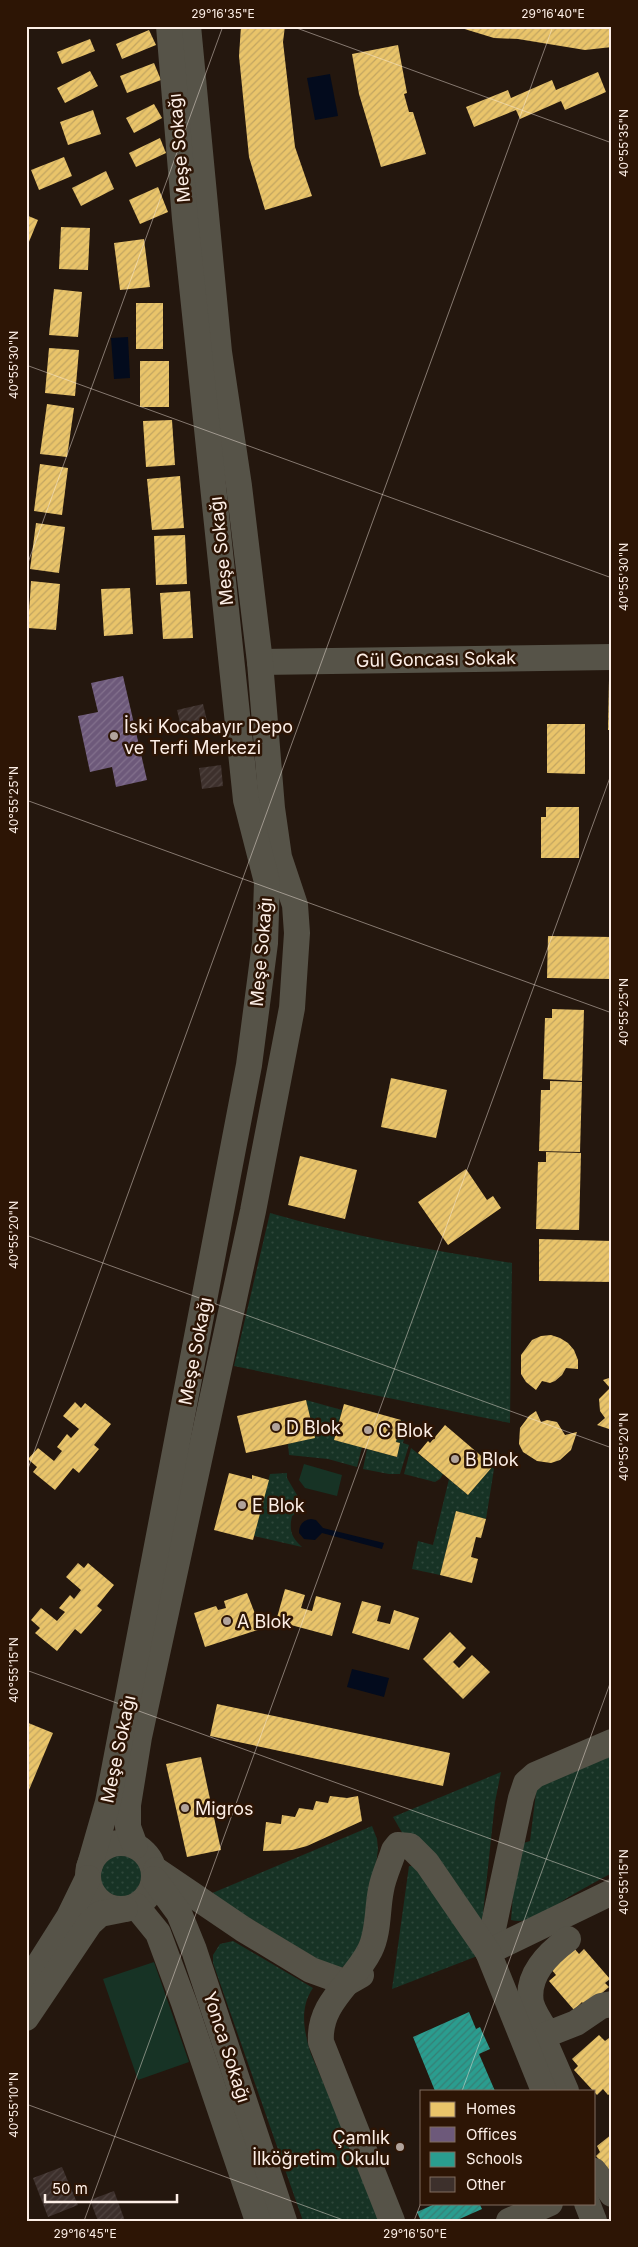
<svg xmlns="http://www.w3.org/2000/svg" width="638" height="2247" viewBox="0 0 638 2247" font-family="Inter,sans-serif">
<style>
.grass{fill:url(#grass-dots)}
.park{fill:#173325}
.water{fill:#030b1d}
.homes{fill:url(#homes-hatch)}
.offices{fill:url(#offices-hatch)}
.schools{fill:url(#schools-hatch)}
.building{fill:url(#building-hatch)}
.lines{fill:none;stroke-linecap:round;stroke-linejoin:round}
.minor{stroke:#565348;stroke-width:26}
.ticks{fill:none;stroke:#fdefe7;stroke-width:1;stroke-opacity:0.45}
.poi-dot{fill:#b1a39b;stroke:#2d1505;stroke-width:2}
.labels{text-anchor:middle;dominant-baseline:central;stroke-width:5;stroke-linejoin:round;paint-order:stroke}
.street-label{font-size:18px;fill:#fdefe7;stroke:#2d1505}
.poi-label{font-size:18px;fill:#fdefe7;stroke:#2d1505;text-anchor:start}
.neatline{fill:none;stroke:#fdefe7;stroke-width:2}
.ticks-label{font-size:12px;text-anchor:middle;fill:#fdefe7}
</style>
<defs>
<pattern id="grass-dots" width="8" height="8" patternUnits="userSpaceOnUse" patternTransform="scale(1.25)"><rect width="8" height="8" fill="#173325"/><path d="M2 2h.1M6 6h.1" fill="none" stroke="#2e473a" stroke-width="1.8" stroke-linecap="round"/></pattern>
<pattern id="homes-hatch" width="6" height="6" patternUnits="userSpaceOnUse" patternTransform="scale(1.25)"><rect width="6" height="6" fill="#e9c46a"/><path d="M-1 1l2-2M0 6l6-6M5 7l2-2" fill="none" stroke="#c2a561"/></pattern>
<pattern id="offices-hatch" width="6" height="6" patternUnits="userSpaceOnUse" patternTransform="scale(1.25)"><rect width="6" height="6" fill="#6d597a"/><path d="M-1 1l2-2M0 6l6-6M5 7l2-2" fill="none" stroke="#83718d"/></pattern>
<pattern id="schools-hatch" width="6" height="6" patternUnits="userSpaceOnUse" patternTransform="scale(1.25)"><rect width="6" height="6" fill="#2a9d8f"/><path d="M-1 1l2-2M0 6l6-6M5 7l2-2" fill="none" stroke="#367f75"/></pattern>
<pattern id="building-hatch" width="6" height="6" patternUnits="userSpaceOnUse" patternTransform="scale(1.25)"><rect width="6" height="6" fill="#3d302c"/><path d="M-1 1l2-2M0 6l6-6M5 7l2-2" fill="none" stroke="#504440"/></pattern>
</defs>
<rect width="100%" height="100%" fill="#24170e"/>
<g class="grass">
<path d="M270,1213C350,1236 430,1250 512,1263L510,1423L234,1366Z"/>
<polygon points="306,1400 342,1410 334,1440 362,1447 357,1467 328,1459 289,1455 288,1444 315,1437"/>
<polygon points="401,1420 409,1422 403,1443 409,1445 400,1474 389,1474 363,1469 367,1449 397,1457 400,1443 396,1442"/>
<polygon points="411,1448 443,1474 440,1479 435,1482 404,1474"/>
<polygon points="493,1466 494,1469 486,1519 456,1511 440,1575 412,1569 418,1541 433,1545 449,1479 468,1495"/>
<path d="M287,1473V1478L304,1507L292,1516C289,1530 291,1537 302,1547L254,1536L270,1474Z"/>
<path d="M612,1755V1873C597,1881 582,1889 567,1898C552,1908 532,1925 511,1920L517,1845L530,1841L537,1785Z"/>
<polygon points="501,1772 495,1802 482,1923 404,1836 393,1817"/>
<polygon points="372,1826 377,1839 378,1849 365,1946 346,1966 339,1968 327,1965 210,1894"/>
<circle cx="122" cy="1875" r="22"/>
<polygon points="409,1866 414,1866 480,1955 392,1989"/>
<path d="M233,1941L313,1988C299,2008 304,2032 311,2054L383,2221H303L213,1963V1955L220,1944Z"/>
</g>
<g class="park">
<polygon points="304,1464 342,1475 337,1496 305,1488 299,1480"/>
<polygon points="154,1962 189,2062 138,2080 103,1979"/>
</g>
<g class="water">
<polygon points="330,74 338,116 315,120 307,78"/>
<polygon points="128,337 130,378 114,379 111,338"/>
<path d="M311,1519L316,1520L323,1528L384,1543L382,1549L322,1533L315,1540L304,1539L299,1533C299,1525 303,1520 311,1519Z"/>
<polygon points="352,1669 389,1678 384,1697 347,1687"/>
</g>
<g class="homes">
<polygon points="241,26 285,26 283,42 295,147 312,196 265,210 249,157 239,56"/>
<polygon points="612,26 612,47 585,50 518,39 494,38 458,27"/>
<polygon points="149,30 156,45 122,59 116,44"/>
<polygon points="90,39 95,51 62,64 57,52"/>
<polygon points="398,45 407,93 404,94 409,112 413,112 426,154 381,167 359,94 352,54"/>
<polygon points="154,63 161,80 127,93 120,76"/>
<polygon points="90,71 98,86 65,103 57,88"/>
<polygon points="598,72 606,92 565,110 561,101 520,119 516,110 474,127 466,107 508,90 511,98 552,80 556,90"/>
<polygon points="154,104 162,118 134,133 126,118"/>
<polygon points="93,110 101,134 68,145 60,122"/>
<polygon points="160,138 166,153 136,167 129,153"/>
<polygon points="64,157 72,176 39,190 31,170"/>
<polygon points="106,171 114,189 81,206 72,188"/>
<polygon points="158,187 168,212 140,224 129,200"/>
<polygon points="26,215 38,220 26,249"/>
<polygon points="61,227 90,228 88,270 59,269"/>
<polygon points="144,239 150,287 120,290 114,243"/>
<polygon points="54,289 82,292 78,337 49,335"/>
<rect x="136" y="303" width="27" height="46"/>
<polygon points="49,348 79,350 75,396 45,393"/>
<rect x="140" y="361" width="29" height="46"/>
<polygon points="47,404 74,408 67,457 40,454"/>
<polygon points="172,420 175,465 146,467 143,421"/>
<polygon points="40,464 68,468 62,515 34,511"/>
<polygon points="180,476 184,528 152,530 147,479"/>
<polygon points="36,523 65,527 59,573 30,569"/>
<polygon points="185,535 187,584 156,585 154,536"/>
<polygon points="31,581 60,584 56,630 28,628"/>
<polygon points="130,588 133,634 104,636 101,589"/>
<polygon points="190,591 193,638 163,639 160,593"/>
<polygon points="609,680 612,680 612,730 608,730"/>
<polygon points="547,724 585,724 585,774 547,773"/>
<polygon points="546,807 579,807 579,858 541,858 541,817 546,817"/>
<polygon points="548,936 612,937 612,979 547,978"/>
<polygon points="552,1009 584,1010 582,1081 543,1079 545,1018 552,1018"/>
<polygon points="391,1078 447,1090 436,1138 381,1127"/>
<polygon points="550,1081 582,1082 580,1152 539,1151 541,1090 550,1090"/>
<polygon points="546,1152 581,1153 579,1230 536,1229 538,1162 546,1162"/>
<polygon points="300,1156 357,1170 345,1219 288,1205"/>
<polygon points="466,1169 487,1200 493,1196 501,1208 448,1245 418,1202"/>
<polygon points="539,1239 612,1241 612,1282 539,1281"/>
<polygon points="551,1335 560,1338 568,1343 574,1350 578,1360 578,1369 566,1368 562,1375 555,1381 550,1383 542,1381 536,1390 526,1382 521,1374 521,1355 532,1340 541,1336"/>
<polygon points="612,1377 612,1430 597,1425 605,1418 600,1411 599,1399 610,1388 603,1380"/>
<polygon points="306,1400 315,1438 246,1453 237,1416"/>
<polygon points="75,1402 81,1408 85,1403 111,1424 94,1445 99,1449 79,1473 73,1468 55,1490 33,1472 37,1467 28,1459 38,1448 54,1461 62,1451 57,1447 67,1434 71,1438 79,1429 63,1416"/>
<polygon points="344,1404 401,1420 396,1442 400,1443 397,1457 334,1440"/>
<polygon points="536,1411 541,1422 547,1420 557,1422 565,1435 577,1432 571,1450 560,1460 551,1463 537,1461 523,1452 519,1444 520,1428 529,1416"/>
<polygon points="445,1425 493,1466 468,1495 418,1453 428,1441 430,1443"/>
<polygon points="229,1473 252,1479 252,1475 269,1480 253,1540 214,1530"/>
<polygon points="456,1511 486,1519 481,1538 476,1537 471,1557 478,1559 472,1583 440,1575"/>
<polygon points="78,1563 84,1568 88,1563 114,1585 97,1606 102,1610 81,1634 75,1629 57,1651 35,1633 40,1628 31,1620 41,1608 57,1621 65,1612 59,1608 70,1595 74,1599 81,1590 66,1577"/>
<polygon points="285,1589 305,1595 301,1608 312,1611 316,1596 341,1603 332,1636 276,1621"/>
<polygon points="247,1593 261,1629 205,1647 194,1613 216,1606 218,1610 226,1608 224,1601"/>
<polygon points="362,1601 381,1606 377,1621 390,1624 394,1610 419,1618 409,1650 352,1633"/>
<polygon points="450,1632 466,1648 453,1662 459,1668 472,1655 490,1672 463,1699 423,1659"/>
<polygon points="217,1704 450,1753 443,1786 210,1736"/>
<polygon points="26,1722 53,1733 26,1797"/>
<polygon points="201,1757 221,1850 187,1857 166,1764"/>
<polygon points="330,1796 347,1798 358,1796 362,1821 307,1846 292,1850 263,1851 266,1822 281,1824 282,1815 295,1817 299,1808 313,1810 316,1801 328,1803"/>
<polygon points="574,1948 579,1954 584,1949 610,1979 605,1983 609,1987 586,2007 582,2002 574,2010 549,1981 556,1975 551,1969"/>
<polygon points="599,2035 605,2041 609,2038 612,2041 612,2092 608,2095 603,2089 597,2095 574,2070 578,2066 572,2059"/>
<polygon points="612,2134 612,2174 596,2156 600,2152 597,2146"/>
</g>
<polygon class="offices" points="123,676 147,780 116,787 112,767 90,772 78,716 98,712 91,683"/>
<g class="schools">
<polygon points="469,2012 476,2029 480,2027 490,2049 479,2054 495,2091 435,2091 413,2037"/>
<polygon points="437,2203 479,2203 482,2209 455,2221 421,2221 417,2212"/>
</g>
<g class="building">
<polygon points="203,704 209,729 183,735 177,710"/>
<polygon points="221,765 223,786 202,789 199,768"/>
<polygon points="62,2167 78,2205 48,2217 33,2178"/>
<polygon points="114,2191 125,2221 98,2221 90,2200"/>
</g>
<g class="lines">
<g class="minor">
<polyline points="260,662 612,657"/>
<circle cx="121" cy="1876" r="33"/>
<polyline points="135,1846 128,1827 128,1805 139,1737 253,1211 292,1008 297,933 295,905 279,857 272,808 260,662 239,486 219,352 188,26"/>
<polyline points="89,1868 108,1802 249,1065 265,943 267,882 246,800 185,219 169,26"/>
<polyline points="156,1870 243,1929 311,1970 347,1983 361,1975"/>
<polyline points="154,1879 179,1913 194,1950 284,2221"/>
<polyline points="136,1906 158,1933 184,2003 258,2221"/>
<polyline points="488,1952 521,1798 526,1783 535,1775 612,1742"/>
<polyline points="488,1952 612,1892"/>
<polyline points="26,1985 69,1917 88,1878"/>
<polyline points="26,2018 90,1923 100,1914 125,1909"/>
<path d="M548,2034C542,2025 534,2014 531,2003C526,1975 548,1954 568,1939"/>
<polyline points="566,2091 546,2045 548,2034 576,2023 601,2006 612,2004"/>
<polyline points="594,2171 612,2194"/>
<polyline points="587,2203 594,2221"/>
<path d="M392,2221L321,2042C318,2002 354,1983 370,1950C379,1932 377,1909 381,1890C383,1877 390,1863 394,1850L398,1845L410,1846L427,1863L488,1952L544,2091"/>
<polyline points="509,2221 550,2203"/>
</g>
</g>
<path class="ticks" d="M291,26L612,143M26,365L612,578M26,568L223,26M26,800L612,1013M26,1235L612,1448M26,1474L553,26M26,1670L612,1883M462,2091L612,1678M26,2104L346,2221M84,2221L612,772M414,2221L422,2200"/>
<g class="poi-dot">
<circle cx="114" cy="736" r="5"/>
<circle cx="276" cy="1427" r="5"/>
<circle cx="368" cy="1430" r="5"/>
<circle cx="455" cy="1459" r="5"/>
<circle cx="242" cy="1505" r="5"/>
<circle cx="227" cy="1621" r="5"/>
<circle cx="185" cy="1808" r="5"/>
<circle cx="400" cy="2147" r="5"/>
</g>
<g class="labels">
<g class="street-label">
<text transform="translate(179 148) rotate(-95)">Meşe Sokağı</text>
<text transform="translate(221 551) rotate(-96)">Meşe Sokağı</text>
<text transform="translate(436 659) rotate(-1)">Gül Goncası Sokak</text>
<text transform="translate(261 952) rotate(-85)">Meşe Sokağı</text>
<text transform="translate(195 1351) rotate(-79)">Meşe Sokağı</text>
<text transform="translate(118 1749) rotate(-78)">Meşe Sokağı</text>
<text transform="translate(227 2047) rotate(72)">Yonca Sokağı</text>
</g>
<g class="poi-label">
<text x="124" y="726">İski Kocabayır Depo<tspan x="124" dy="21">ve Terfi Merkezi</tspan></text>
<text x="286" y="1427">D Blok</text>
<text x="378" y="1430">C Blok</text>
<text x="465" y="1459">B Blok</text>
<text x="252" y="1505">E Blok</text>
<text x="237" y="1621">A Blok</text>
<text x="195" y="1808">Migros</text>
<text x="390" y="2137" text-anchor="end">Çamlık<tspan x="390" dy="21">İlköğretim Okulu</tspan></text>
</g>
</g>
<rect width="638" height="2247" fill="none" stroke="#2d1505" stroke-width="55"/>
<rect x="420" y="2090" width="175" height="115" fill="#2d1505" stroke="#806c5f"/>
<rect x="430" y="2102" width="25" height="15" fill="#e9c46a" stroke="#806c5f"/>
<text x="466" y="2114" font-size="15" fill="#fdefe7">Homes</text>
<rect x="430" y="2127" width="25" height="15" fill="#6d597a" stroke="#806c5f"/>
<text x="466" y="2140" font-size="15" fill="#fdefe7">Offices</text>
<rect x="430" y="2152" width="25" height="15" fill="#2a9d8f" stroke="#806c5f"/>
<text x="466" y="2164" font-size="15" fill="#fdefe7">Schools</text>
<rect x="430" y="2177" width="25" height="15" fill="#3d302c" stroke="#806c5f"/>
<text x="466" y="2190" font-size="15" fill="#fdefe7">Other</text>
<path d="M45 2194v8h132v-8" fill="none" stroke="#fdefe7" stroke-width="2.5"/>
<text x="52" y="2194" font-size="15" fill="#fdefe7" stroke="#2d1505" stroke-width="4" paint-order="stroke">50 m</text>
<rect x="28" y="28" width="582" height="2192" class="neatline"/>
<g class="ticks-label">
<text x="223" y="18">29°16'35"E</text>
<text x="553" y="18">29°16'40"E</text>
<text transform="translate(624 143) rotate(-90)" y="4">40°55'35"N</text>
<text transform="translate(14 365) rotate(-90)" y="4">40°55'30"N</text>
<text transform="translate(624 577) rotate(-90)" y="4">40°55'30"N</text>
<text transform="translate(14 800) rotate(-90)" y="4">40°55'25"N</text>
<text transform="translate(624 1012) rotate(-90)" y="4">40°55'25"N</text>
<text transform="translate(14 1235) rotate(-90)" y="4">40°55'20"N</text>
<text transform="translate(624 1447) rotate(-90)" y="4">40°55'20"N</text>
<text transform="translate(14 1670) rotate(-90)" y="4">40°55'15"N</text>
<text transform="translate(624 1882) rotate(-90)" y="4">40°55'15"N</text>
<text transform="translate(14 2105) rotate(-90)" y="4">40°55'10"N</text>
<text x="85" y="2238">29°16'45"E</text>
<text x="415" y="2238">29°16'50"E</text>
</g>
</svg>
